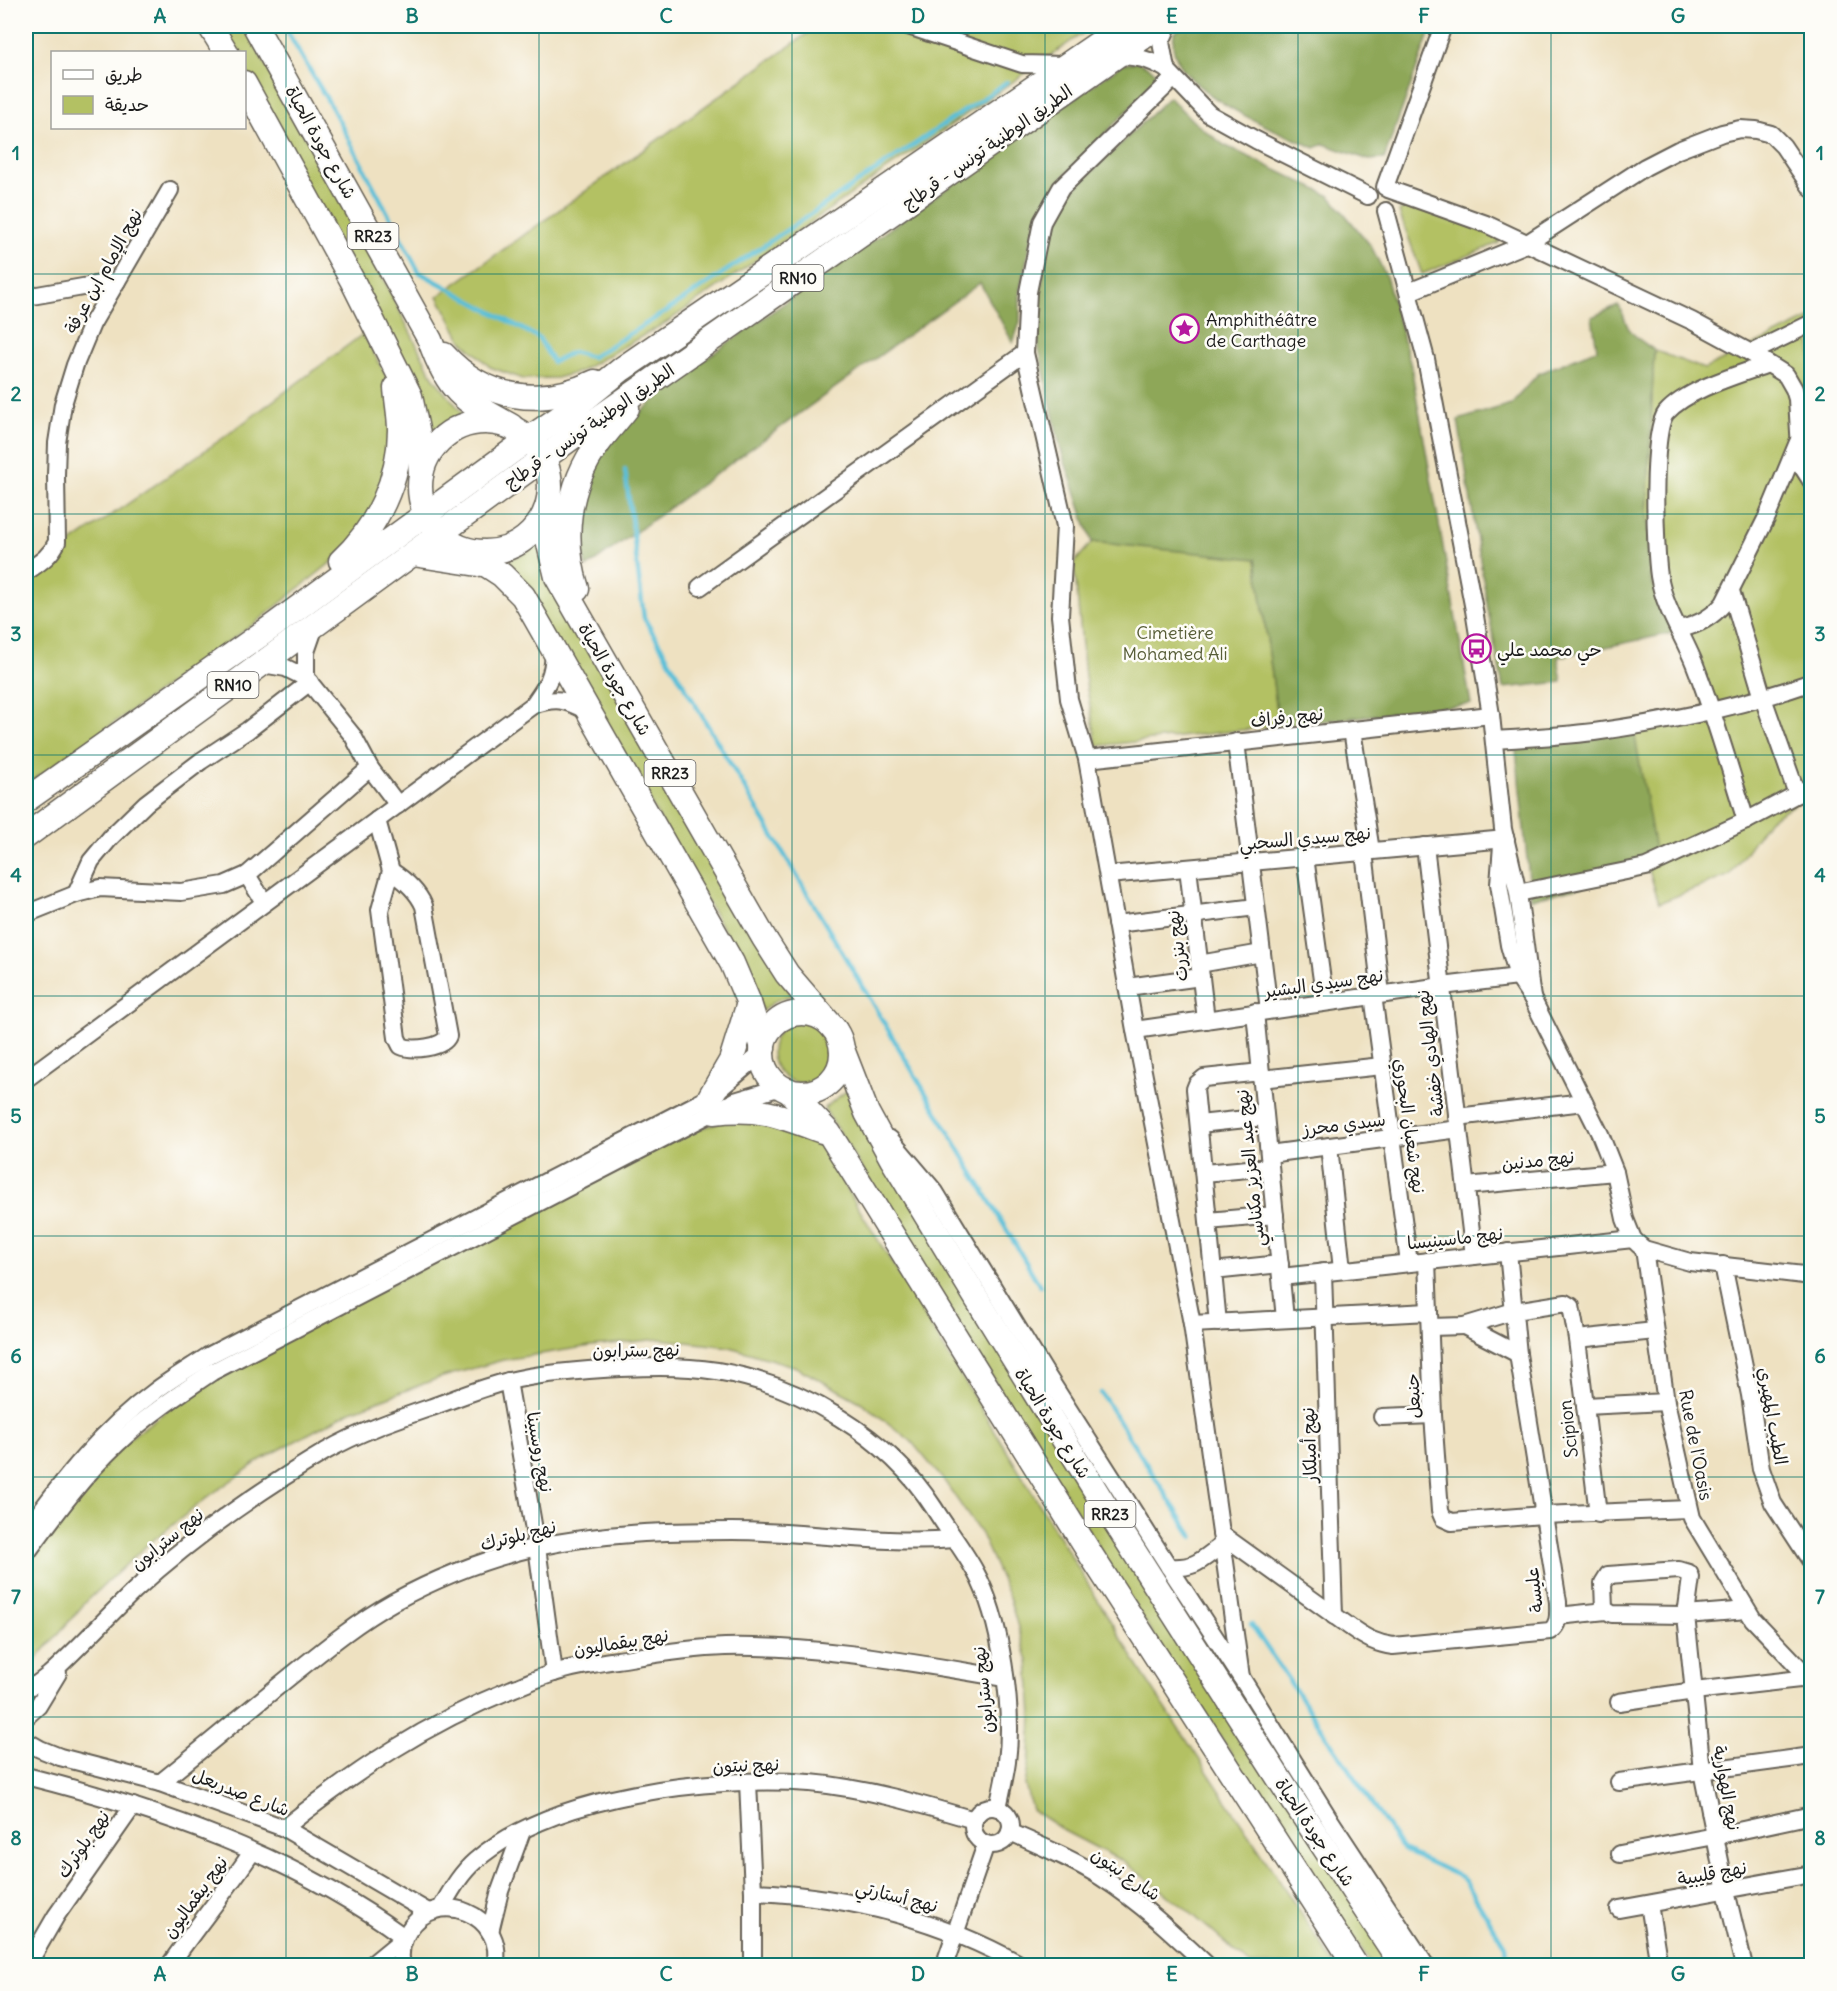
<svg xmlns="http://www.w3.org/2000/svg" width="1837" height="1991" viewBox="0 0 1837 1991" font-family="Delius,'Playpen Sans Arabic',sans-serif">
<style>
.green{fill:#b3c163;stroke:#686e40;stroke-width:1.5}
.forest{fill:#8ea759;stroke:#55623a;stroke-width:1.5}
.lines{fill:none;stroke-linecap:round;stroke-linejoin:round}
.stream{stroke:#5abfd8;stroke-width:4.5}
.minor-casing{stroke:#666156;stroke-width:20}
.highway-casing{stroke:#666156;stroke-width:27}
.minor{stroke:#fff;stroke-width:16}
.highway{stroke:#fff;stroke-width:24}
.grid{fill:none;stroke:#0f766e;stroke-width:1.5;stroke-opacity:0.55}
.labels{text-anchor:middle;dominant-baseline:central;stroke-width:5;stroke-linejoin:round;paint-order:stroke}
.shield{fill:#fdfcf7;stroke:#605f5e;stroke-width:1.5}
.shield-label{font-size:16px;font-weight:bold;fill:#1c1c1c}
.street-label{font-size:18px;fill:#1c1c1c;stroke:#fdfcf7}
.poi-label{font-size:18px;fill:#1c1c1c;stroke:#fdfcf7;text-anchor:start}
.park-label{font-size:18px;fill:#585e38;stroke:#fdfcf7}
.neatline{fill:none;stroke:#0f766e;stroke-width:2}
.grid-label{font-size:20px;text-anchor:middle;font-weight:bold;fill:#0f766e}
</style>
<rect width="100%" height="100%" fill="#fdfcf7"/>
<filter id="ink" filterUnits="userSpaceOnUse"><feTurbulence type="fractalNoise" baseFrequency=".0167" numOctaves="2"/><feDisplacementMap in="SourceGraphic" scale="12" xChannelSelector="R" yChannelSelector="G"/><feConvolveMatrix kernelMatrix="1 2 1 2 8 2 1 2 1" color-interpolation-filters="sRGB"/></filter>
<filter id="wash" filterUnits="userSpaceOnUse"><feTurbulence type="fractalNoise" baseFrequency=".008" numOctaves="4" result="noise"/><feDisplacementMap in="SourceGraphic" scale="24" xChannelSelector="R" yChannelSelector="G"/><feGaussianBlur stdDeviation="1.35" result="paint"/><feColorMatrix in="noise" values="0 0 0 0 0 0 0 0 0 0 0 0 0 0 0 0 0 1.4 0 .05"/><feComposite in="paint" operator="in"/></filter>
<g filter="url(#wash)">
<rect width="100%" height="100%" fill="#eee1c1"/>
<g class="green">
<polygon points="218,26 244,26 382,276 433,377 464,415 428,438 245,68 244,52 235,52"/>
<polygon points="818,26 1093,26 667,322 579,372 556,378 523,379 490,367 462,341 438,296"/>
<polygon points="1410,204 1499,232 1499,243 1422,274 1399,212"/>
<polygon points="1811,318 1811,795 1769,819 1730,875 1659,903 1649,870 1634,731 1707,713 1677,632 1650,579 1647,514 1654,350 1704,369"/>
<polygon points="363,334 389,381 397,432 386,495 354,544 262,618 26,785 26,574 223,438"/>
<polygon points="542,539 792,995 777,1000 762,1011 753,981 577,675 503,562 525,553"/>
<polygon points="1092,542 1256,558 1279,726 1097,746 1085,677 1074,563"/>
<circle cx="803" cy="1052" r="31"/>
<polygon points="849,1089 1398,1965 1372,1965 1166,1655 824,1108"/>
<polygon points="727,1120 766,1121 817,1140 1141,1671 1335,1965 1251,1965 1185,1908 1122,1861 1066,1832 1032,1810 1025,1785 1030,1754 1032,1715 1028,1661 1009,1597 981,1534 945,1482 911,1441 862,1403 796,1367 730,1347 660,1339 591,1346 503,1360 439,1378 351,1411 262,1459 212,1494 147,1545 85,1603 26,1671 26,1570 76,1493 122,1444 214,1375 685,1133"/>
</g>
<g class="forest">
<path d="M1184,26H1432L1384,159L1369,160L1324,144L1315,148C1275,130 1187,97 1174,51C1172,46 1174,39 1174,33Z"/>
<polygon points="1138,62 1152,69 1159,78 1057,183 1036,219 1020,290 1020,322 1013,343 980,283 586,568 581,537 590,482 603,450 630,421 701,362 1123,64"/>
<polygon points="1169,97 1194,122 1224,145 1330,196 1371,246 1386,276 1411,366 1471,704 1279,726 1256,559 1092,542 1060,447 1039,349 1037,324 1044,264 1052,227 1070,193"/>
<path d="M1618,305C1624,313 1624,319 1628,327C1633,337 1646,344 1654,350L1647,514L1650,579L1677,632L1558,657L1562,682L1503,688L1488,610L1458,420L1511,404L1538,374L1597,349L1592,317Z"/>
<polygon points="1634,731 1655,850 1649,870 1531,899 1515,740"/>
</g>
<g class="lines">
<g class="stream">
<polyline points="284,26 332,108 419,272 539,338 553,362 572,352 592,357 662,314 1007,82"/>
<polyline points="625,470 644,618 1040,1286"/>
<polyline points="1101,1393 1193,1537"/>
<polyline points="1251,1624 1403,1850 1461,1877 1465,1881 1505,1946 1507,1966"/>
</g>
</g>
</g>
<g filter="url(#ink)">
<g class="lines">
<defs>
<g id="minor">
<polyline points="908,26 1022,64 1064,65"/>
<path d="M1116,56C1136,56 1149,59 1166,69L1209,114L1256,140L1368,196"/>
<polyline points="1166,69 1161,42 1168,26"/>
<polyline points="1174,78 1061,188 1042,222 1028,292 1025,353 1065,526 1060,616 1069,699 1087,759 1135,1030 1192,1324 1241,1677"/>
<polyline points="1385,187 1443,26"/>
<polyline points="1388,189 1486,224 1692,321 1751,353 1786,375 1794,389 1797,399 1801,465 1812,482"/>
<polyline points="1386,211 1426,359 1474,610 1491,715 1503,829 1518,893 1532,998"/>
<polyline points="1409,292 1526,244 1645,167 1678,150 1722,133 1740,129 1756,130 1771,134 1783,146 1812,189"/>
<polyline points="26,297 117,281"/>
<polyline points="1751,353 1812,323"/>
<path d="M26,572C39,563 50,557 57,542L56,475L57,443L63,404L75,365L92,324L170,190"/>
<polyline points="700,587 1025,353"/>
<polyline points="1731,591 1763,698 1797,794"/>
<path d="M1680,629C1698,625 1712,618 1724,603L1767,517L1798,442"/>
<polyline points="262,664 286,668 306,678 353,736 370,768 398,805"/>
<polyline points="306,678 306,652 315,626"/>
<path d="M533,705C556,697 565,699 587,711"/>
<polyline points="1352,730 1371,851"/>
<path d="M1494,740C1527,738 1561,736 1594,732C1667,722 1741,707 1812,682"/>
<polyline points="1236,742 1269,1010"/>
<polyline points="1087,759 1491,715"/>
<path d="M377,820L391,871L380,910L397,1038L401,1046C412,1051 443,1048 448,1036L424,906C417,890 405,880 391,871"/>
<path d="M1746,821C1730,769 1715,716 1695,665C1683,635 1664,608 1659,576C1655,550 1651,431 1666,413C1687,389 1738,375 1768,364"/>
<polyline points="1502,845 1499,884 1509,945 1518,977 1532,998 1600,1134 1615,1172 1625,1219 1633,1239 1638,1244 1644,1249 1690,1262 1812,1276"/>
<polyline points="1425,846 1474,1256"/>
<polyline points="1364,852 1381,994"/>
<polyline points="1305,857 1325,1002"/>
<polyline points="1188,868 1206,1020"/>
<polyline points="247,875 264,902"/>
<polyline points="1108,875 1506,839"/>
<polyline points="1518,893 1646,867 1746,821 1812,786"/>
<polyline points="76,894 91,861 111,837 146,803 201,761 248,730 310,682"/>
<polyline points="26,914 76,894 100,888 181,892 224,885 247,875 370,768"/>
<polyline points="1116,924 1256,907"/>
<polyline points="1199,964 1262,953"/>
<polyline points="1127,987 1201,977"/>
<polyline points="1373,995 1409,1263"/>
<polyline points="1255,1012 1285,1319"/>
<polyline points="1135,1030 1442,986 1518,977"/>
<path d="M26,1079L533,705C547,685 553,678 554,652"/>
<polyline points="1261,1079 1382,1066"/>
<polyline points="1457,1117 1584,1102"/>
<polyline points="1199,1124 1265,1117"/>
<polyline points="890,1139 935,1192 1046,1374 1169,1567 1241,1677 1332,1823 1426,1966"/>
<polyline points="1329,1146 1342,1270"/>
<polyline points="1269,1154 1459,1129"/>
<polyline points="1204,1173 1270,1167"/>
<polyline points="1466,1186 1615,1172"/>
<polyline points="1208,1221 1275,1215"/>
<polyline points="1644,1249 1666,1402 1692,1518 1753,1619 1812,1681"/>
<polyline points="1427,1261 1433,1415 1440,1511 1443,1518 1452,1522 1543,1515 1688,1509"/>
<polyline points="1723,1265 1750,1395 1761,1469 1773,1503 1812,1563"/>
<polyline points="1213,1271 1280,1264"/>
<polyline points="1323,1272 1334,1616"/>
<polyline points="1281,1277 1633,1239"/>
<polyline points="1218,1323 1195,1089 1197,1084 1204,1078 1261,1072"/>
<polyline points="1192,1324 1429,1312"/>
<polyline points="1464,1326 1518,1354"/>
<polyline points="1430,1327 1464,1326 1514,1311 1566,1303 1571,1306 1577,1339 1598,1514"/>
<polyline points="1577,1339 1655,1331"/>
<polyline points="508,1381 537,1547 554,1673"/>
<polyline points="1585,1406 1666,1402"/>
<polyline points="1382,1417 1433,1415"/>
<path d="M26,1531C63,1480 102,1430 154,1392C171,1379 190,1368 208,1356L710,1097L762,1053"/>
<path d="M1221,1534L1353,1629C1366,1638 1377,1644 1393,1646L1550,1631C1560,1624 1558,1613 1558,1602L1518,1354L1508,1252"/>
<path d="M26,1554C54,1516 82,1477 117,1444C146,1416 179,1394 212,1372L714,1112L735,1101L781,1087"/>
<path d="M1169,1567C1196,1569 1201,1560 1222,1545"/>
<polyline points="1558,1616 1606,1611"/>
<path d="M26,1688L37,1684L49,1675C79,1648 106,1618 135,1590C193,1537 259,1491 326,1451C359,1432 397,1419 432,1407C457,1398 483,1387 509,1381C539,1374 572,1371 603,1369C641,1367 679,1365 717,1371C801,1385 888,1436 934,1508C947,1529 963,1549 975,1571C1001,1618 1014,1708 1007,1762C1005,1777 1001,1793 998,1808"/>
<polyline points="1619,1702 1694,1691 1809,1678"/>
<polyline points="26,1717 38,1706 58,1673"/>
<polyline points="26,1741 40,1749 60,1757 160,1783 284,1828 428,1912"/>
<path d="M26,1776C157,1809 294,1856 404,1937"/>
<polyline points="748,1782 753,1892 753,1966"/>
<polyline points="1619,1782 1812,1756"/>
<path d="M160,1783C206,1746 251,1708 297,1671C328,1646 359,1621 393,1602C437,1578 488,1558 537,1547C600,1533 667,1531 732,1531C806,1531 880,1545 954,1539"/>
<circle cx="992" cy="1826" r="19"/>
<path d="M284,1828C357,1770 425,1724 512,1689C526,1684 540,1677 554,1673C579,1665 605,1662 630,1658C661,1653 694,1648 725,1647C819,1645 913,1663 1005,1678"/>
<path d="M1010,1832C1041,1846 1073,1859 1101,1877C1140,1902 1174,1934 1208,1966"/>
<polyline points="1620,1854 1715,1836 1812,1815"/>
<path d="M753,1892C848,1896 940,1919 1023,1966"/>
<polyline points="1649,1904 1659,1966"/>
<path d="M441,1908C451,1891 460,1874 475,1861C552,1794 711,1776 810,1783C866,1788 920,1804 974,1820"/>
<polyline points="1619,1909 1812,1874"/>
<polyline points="490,1932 500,1891 522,1831"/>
<polyline points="27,1966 56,1916 133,1806"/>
<path d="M169,1966C196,1927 226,1891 252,1852"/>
<polyline points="370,1966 403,1939"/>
<path d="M402,1966C399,1953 402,1940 409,1930C437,1886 507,1915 495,1966"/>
<polyline points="944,1966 986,1844"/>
<polyline points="1744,1966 1726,1891 1702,1771 1686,1615 1691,1578 1689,1573 1679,1570 1608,1575 1603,1583 1604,1609 1612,1614 1686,1615 1747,1610"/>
</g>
<g id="highway">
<polyline points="210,26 226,52"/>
<path d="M255,26L430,340C449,394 464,400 511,426"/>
<polyline points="244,83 352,280 410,396 419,439 421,475"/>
<path d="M444,355C485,400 541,408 595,382"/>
<circle cx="485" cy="487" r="65"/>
<polyline points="550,497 549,544 557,577 764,938 787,974 835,1030"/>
<polyline points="459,547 502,575 523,596 732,963 749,1003 763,1048"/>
<polyline points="413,554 478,564"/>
<path d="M341,561C377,528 400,479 400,430C400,416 397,402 396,388"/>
<path d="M577,589C561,539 567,486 598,444C607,431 618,420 627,408"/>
<polyline points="26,800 273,626 530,438 571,410 622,369 1124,26"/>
<polyline points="26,836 586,427 1159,26"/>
<circle cx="802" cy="1053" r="40"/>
<polyline points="842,1049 867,1113 892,1159 977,1299 1105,1506 1287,1791 1403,1966"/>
<polyline points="788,1090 829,1133 1091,1555 1356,1966"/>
<polyline points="710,1097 731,1061 749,1003"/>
<path d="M714,1112C760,1107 779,1115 822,1131"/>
</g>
</defs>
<use href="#minor" class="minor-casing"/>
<use href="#highway" class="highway-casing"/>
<use href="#minor" class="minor"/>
<use href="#highway" class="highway"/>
</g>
</g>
<path class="grid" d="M286,26V1966M539,26V1966M792,26V1966M1045,26V1966M1298,26V1966M1551,26V1966M26,274H1812M26,514H1812M26,755H1812M26,996H1812M26,1236H1812M26,1477H1812M26,1717H1812"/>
<defs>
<symbol id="sight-ring" viewBox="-11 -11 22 22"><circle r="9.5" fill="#fdfcf7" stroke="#b5179e" stroke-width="1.5"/><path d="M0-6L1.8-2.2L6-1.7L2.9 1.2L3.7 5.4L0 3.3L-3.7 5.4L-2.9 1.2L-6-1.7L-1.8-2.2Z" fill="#b5179e"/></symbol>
<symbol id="bus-ring" viewBox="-11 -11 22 22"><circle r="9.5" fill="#fdfcf7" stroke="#b5179e" stroke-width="1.5"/><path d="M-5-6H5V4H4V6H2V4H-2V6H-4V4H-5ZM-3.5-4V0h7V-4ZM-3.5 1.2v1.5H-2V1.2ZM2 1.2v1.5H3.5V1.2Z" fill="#b5179e"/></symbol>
</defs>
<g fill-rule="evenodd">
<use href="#sight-ring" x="1168" y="312" width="33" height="33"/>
<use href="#bus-ring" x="1460" y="632" width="33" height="33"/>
</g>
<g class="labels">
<g class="shield">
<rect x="347.5" y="223" width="51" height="26" rx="4.5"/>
<rect x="772.5" y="265" width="51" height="26" rx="4.5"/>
<rect x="207.5" y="672" width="51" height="26" rx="4.5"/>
<rect x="644.5" y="760" width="51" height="26" rx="4.5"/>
<rect x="1084.5" y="1501" width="51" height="26" rx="4.5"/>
</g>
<g class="shield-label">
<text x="373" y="236">RR23</text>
<text x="798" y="278">RN10</text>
<text x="233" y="685">RN10</text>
<text x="670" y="773">RR23</text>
<text x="1110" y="1514">RR23</text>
</g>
<g class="street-label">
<text transform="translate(321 142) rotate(61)">شارع جودة الحياة</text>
<text transform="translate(987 147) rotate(-35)">الطريق الوطنية تونس - قرطاج</text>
<text transform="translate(103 271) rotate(-61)">نهج الإمام ابن عرفة</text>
<text transform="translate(589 426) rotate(-35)">الطريق الوطنية تونس - قرطاج</text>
<text transform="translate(615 679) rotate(60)">شارع جودة الحياة</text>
<text transform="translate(1287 717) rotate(-6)">نهج رفراف</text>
<text transform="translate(1305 838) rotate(-5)">نهج سيدي السحبي</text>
<text transform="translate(1177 946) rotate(-97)">نهج بنزرت</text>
<text transform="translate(1324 983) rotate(-8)">نهج سيدي البشير</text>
<text transform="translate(1430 1053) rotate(-97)">نهج الهادي خفشة</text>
<text transform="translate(1344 1124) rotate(-7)">سيدي محرز</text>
<text transform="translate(1410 1126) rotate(82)">نهج شعبان البحوري</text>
<text transform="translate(1538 1160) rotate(-6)">نهج مدنين</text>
<text transform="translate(1250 1168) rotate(-96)">نهج عبد العزيز مكناسي</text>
<text transform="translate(1455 1238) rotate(-6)">نهج ماسينيسا</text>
<text transform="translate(636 1350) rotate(-1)">نهج سترابون</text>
<text transform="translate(1413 1396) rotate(-93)">حنبعل</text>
<text transform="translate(1773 1416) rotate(80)">الطيب المهيري</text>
<text transform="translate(1053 1423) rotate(58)">شارع جودة الحياة</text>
<text transform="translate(1568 1429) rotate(-97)">Scipion</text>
<text transform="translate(1309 1445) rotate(-92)">نهج أميلكار</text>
<text transform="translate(1696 1445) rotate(79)">Rue de l'Oasis</text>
<text transform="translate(540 1452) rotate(80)">نهج روسبينا</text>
<text transform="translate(518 1535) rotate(-14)">نهج بلوترك</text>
<text transform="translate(167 1539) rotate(-39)">نهج سترابون</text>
<text transform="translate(1534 1590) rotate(-97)">عليسة</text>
<text transform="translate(621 1642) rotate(-9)">نهج بيقماليون</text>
<text transform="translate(983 1690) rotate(-96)">نهج سترابون</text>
<text transform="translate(746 1765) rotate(-2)">نهج نبتون</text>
<text transform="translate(1727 1788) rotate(80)">نهج الهوارية</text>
<text transform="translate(241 1792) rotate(21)">شارع صدربعل</text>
<text transform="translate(1315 1832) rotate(56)">شارع جودة الحياة</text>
<text transform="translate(83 1844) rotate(-55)">نهج بلوترك</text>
<text transform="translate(1712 1873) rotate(-10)">نهج قليبية</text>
<text transform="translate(1126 1874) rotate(34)">شارع نبتون</text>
<text transform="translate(897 1896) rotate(14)">نهج أستارتي</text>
<text transform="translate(195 1897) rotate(-54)">نهج بيقماليون</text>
</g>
<g class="poi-label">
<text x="1206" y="319">Amphithéâtre<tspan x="1206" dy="21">de Carthage</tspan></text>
<text x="1497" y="649">حي محمد علي</text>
</g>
<g class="park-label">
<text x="1175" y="632">Cimetière<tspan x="1175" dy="21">Mohamed Ali</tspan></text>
</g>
</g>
<rect width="1837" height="1991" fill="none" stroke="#fdfcf7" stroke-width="66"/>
<rect x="51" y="51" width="195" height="78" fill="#fdfcf7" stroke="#a3a29f" stroke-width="1.5"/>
<rect x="63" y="70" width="30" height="9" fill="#ffffff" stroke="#a3a29f" stroke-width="1.5"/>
<text x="105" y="81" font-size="18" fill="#1c1c1c">طريق</text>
<rect x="63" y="96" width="30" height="18" fill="#b3c163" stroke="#a3a29f" stroke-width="1.5"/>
<text x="105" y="111" font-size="18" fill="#1c1c1c">حديقة</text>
<rect x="33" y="33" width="1771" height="1925" class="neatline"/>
<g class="grid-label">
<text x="160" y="23">A</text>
<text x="412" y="23">B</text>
<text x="666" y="23">C</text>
<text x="918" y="23">D</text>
<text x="1172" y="23">E</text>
<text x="1424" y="23">F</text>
<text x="1678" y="23">G</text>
<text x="16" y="160">1</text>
<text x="1820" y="160">1</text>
<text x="16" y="401">2</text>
<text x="1820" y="401">2</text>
<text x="16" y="641">3</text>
<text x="1820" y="641">3</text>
<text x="16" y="882">4</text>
<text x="1820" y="882">4</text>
<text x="16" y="1123">5</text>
<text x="1820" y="1123">5</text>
<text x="16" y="1363">6</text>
<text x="1820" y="1363">6</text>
<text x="16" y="1604">7</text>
<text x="1820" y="1604">7</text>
<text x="16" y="1845">8</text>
<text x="1820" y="1845">8</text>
<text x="160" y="1981">A</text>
<text x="412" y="1981">B</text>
<text x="666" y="1981">C</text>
<text x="918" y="1981">D</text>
<text x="1172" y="1981">E</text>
<text x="1424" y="1981">F</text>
<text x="1678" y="1981">G</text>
</g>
</svg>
